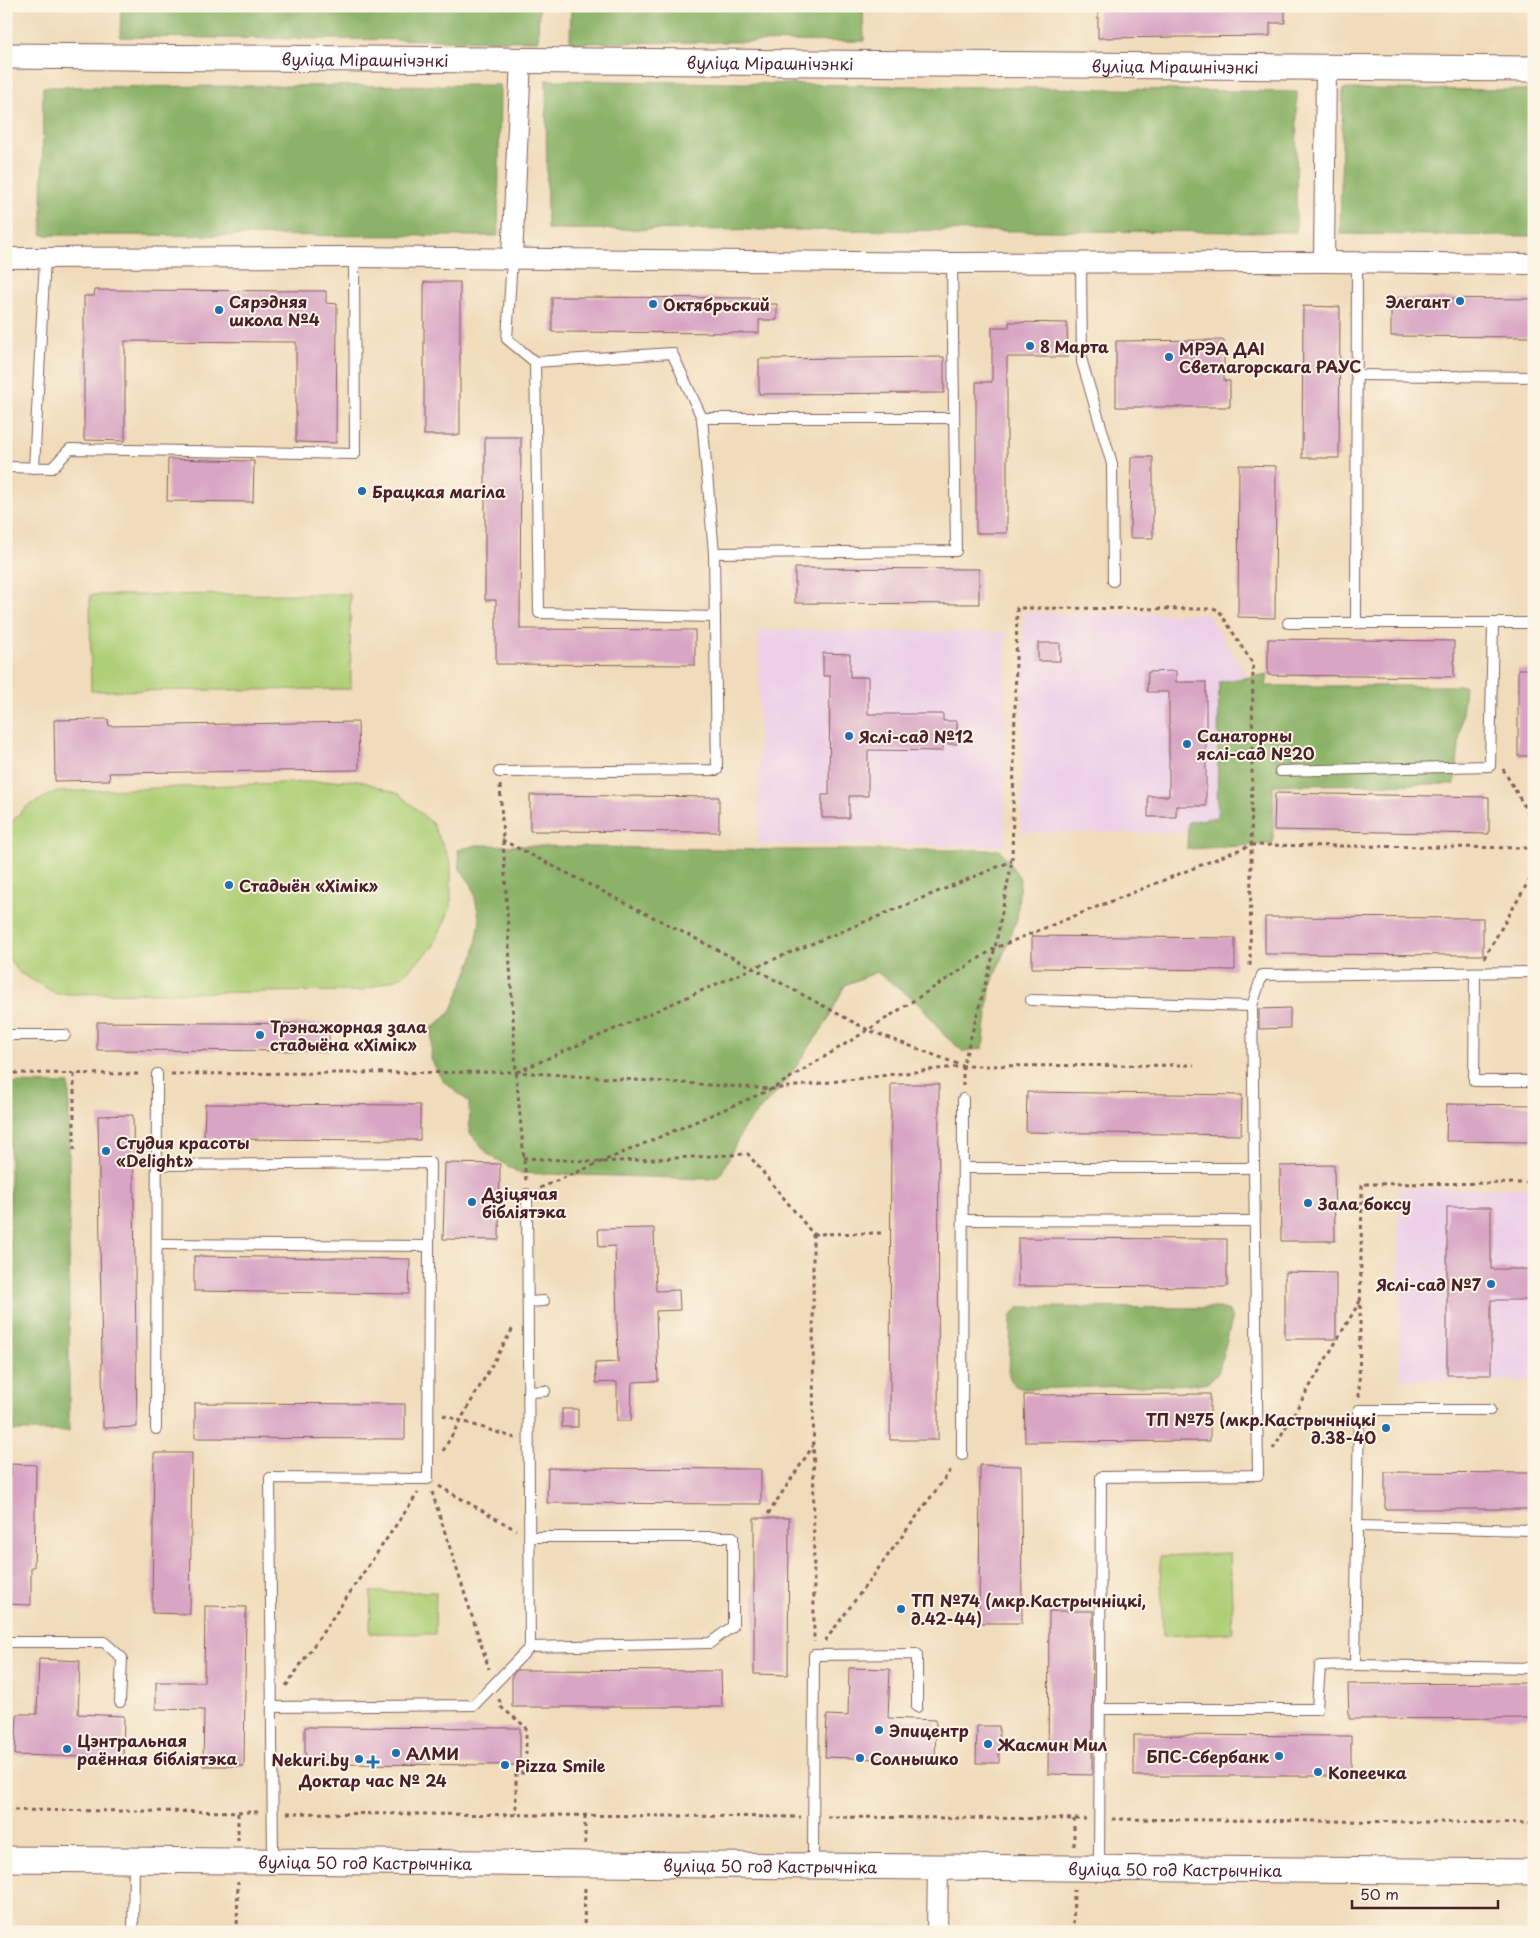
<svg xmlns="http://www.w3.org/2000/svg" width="1540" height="1938" viewBox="0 0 1540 1938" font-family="'Playpen Sans',sans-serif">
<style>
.built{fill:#edd0e8}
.green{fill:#afcf77;stroke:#7c7751}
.forest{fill:#8bb268;stroke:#6a684a}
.building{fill:#d8a5c4}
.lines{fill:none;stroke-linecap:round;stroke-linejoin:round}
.service-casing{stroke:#84615d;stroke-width:12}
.minor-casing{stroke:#84615d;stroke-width:22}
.tertiary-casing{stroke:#84615d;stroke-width:27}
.path{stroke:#84615d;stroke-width:3;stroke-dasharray:4 4;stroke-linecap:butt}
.service{stroke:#fff;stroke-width:10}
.minor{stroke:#fff;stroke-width:20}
.tertiary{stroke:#fff;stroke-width:25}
.poi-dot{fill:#1f6fb2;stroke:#fcf5e5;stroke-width:2}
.labels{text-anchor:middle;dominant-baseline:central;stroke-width:4;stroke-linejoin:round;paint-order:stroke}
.street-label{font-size:16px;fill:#4a1f2b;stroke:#fcf5e5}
.poi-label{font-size:16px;font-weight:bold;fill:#4a1f2b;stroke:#fcf5e5;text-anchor:start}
</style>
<rect width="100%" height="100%" fill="#fcf5e5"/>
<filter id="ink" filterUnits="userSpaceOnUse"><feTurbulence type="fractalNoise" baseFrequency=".02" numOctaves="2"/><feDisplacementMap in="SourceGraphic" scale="10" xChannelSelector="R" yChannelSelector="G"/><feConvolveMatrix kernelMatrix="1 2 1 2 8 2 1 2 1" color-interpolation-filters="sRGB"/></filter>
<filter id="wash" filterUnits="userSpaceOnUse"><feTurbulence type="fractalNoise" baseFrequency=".0096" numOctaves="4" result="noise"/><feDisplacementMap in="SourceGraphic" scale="20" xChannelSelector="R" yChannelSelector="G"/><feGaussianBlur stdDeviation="1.12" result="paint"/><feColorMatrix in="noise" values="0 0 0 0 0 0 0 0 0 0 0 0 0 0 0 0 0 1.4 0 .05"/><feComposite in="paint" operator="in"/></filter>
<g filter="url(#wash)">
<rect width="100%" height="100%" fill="#f0dbba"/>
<g class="built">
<polygon points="1023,613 1207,614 1246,674 1246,833 1021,832"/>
<polygon points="759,630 1006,632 1005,846 758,844"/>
<polygon points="1398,1188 1534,1188 1534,1381 1400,1380"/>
</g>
<g class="green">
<polygon points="350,594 351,689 91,691 90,595"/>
<polygon points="358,780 399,794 432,823 451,863 451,907 433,947 401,977 360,991 57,994 20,973 6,956 6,828 25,808 55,792"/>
<polygon points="1230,1553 1233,1633 1163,1636 1160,1556"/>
<polygon points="371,1592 436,1592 435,1634 370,1633"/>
</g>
<g class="forest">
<polygon points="121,6 539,6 538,41 120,37"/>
<polygon points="571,6 863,6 864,41 570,43"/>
<polygon points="546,80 1297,92 1296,232 547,229"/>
<polygon points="500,85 498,236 42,235 43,87"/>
<polygon points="1343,89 1534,90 1534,236 1340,234"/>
<polygon points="1268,674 1266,686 1465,686 1455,784 1273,785 1273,844 1187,849 1188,822 1217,817 1219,682"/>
<polygon points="476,845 771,850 1000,850 1020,878 1017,919 990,988 983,1048 964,1052 945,1036 920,1004 877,972 845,985 826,1023 784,1084 744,1127 720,1176 709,1179 519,1173 488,1154 470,1133 469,1102 442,1080 431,1059 432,1028 451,1012 474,955 480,921 472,885 460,869 458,850"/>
<polygon points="10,1083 69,1084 69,1431 10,1431"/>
<polygon points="1019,1307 1220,1308 1229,1311 1232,1320 1218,1373 1208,1382 1197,1384 1023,1389 1014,1385 1009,1376 1011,1317"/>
</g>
<g id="blocks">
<g class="building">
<polygon points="1098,6 1285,6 1285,23 1270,23 1270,36 1098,38"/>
<rect x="424" y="282" width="36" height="153"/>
<polygon points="95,290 326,291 326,303 337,304 336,443 296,442 296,342 125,341 125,441 84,440 84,296 94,296"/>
<polygon points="552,297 759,298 759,304 777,304 777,320 759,320 759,333 552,332"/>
<polygon points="1391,298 1534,299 1534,337 1391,336"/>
<polygon points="1303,306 1340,307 1339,458 1302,458"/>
<polygon points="1009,322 1067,323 1068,357 1007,357 1007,533 976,533 976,382 992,382 992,327 1009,327"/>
<polygon points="1224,340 1224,381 1230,381 1230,407 1116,407 1116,341"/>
<polygon points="944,357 944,393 759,394 759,359"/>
<polygon points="485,437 521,437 520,629 695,630 695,665 496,664 496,600 485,600"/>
<polygon points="1131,457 1153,457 1153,538 1130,538"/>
<polygon points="168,459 254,461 253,502 167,501"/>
<polygon points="1239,465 1276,466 1275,618 1238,617"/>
<polygon points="795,568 979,569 979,604 795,603"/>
<polygon points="1268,639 1454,641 1454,677 1268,675"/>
<rect x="1038" y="643" width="22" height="18"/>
<polygon points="823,653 850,654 850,677 868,677 868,714 943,714 943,721 957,721 957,744 943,744 943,751 868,750 868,796 849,796 849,818 822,818 822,795 829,795 830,676 823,676"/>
<rect x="1518" y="669" width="16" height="87"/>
<polygon points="1176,671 1176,682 1206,682 1206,806 1176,806 1176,817 1148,817 1148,796 1169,796 1169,692 1147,692 1148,672"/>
<polygon points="108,719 109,726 358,722 359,770 109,773 110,780 55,781 54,720"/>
<polygon points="1275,793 1489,797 1489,834 1274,830"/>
<polygon points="530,795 719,797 719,832 530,831"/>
<polygon points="1265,917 1483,918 1483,955 1265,954"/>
<polygon points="1032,936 1235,938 1235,970 1032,968"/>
<polygon points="1290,1008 1290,1028 1259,1029 1259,1009"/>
<polygon points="97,1022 329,1024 329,1051 97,1050"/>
<polygon points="891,1084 939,1084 938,1440 890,1440"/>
<polygon points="1027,1092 1242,1095 1241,1135 1026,1132"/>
<polygon points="205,1104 420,1105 420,1140 204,1139"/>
<polygon points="1447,1104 1534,1105 1534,1142 1446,1141"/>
<polygon points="133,1115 137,1427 103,1428 98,1116"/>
<polygon points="445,1163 500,1164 499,1240 443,1239"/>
<polygon points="1334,1165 1335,1241 1281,1241 1280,1166"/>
<polygon points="1447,1207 1491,1207 1491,1269 1534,1269 1534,1300 1491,1300 1491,1375 1447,1375"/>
<polygon points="654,1228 656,1291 679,1290 680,1310 656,1311 658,1381 632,1382 631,1421 617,1421 617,1382 596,1383 595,1363 618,1362 615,1246 599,1247 598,1229"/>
<polygon points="1018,1238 1227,1239 1227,1287 1018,1286"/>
<polygon points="194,1256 410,1259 409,1294 194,1291"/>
<polygon points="1285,1272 1336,1273 1336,1339 1285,1339"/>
<polygon points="1210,1394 1210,1441 1025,1442 1024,1395"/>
<polygon points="195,1403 405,1404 405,1439 195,1438"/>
<rect x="562" y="1409" width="16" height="18"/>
<polygon points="154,1453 192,1453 190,1614 152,1613"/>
<polygon points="11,1464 36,1465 34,1567 31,1567 31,1605 6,1604 6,1476 11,1477"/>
<polygon points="980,1465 1021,1466 1022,1623 979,1623"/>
<polygon points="548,1468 761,1469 761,1504 547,1503"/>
<polygon points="1385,1472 1534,1473 1534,1509 1385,1509"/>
<polygon points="754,1518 789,1518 788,1675 754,1674"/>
<polygon points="205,1606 246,1607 244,1766 203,1766 204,1710 156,1709 156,1682 204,1682"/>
<polygon points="1049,1611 1093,1611 1092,1775 1048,1774"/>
<polygon points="39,1659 80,1661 78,1714 124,1716 123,1758 15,1755 17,1714 37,1714"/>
<polygon points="849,1668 890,1669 888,1718 936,1720 935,1761 825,1757 827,1715 848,1716"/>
<polygon points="517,1670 721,1671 722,1707 512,1707 512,1676"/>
<polygon points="1534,1683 1534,1718 1349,1719 1348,1684"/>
<polygon points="977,1726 999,1726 999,1763 976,1763"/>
<polygon points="305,1727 520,1728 520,1765 305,1764"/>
<polygon points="1134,1735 1351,1736 1351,1776 1134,1776"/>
</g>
</g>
</g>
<g filter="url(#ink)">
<use href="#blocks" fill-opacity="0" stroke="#84615d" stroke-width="1"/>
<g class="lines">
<defs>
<g id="service">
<polyline points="512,259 507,339 535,362"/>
<polyline points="1081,262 1082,362 1112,464 1113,581"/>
<polyline points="1356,375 1534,377"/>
<polyline points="702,418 672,353 535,362 539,613 715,617"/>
<polyline points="6,467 52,468 70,449 355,454 354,257"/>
<polyline points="34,468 45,258"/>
<polyline points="714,553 702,418 954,418"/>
<polyline points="1288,623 1534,623"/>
<polyline points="1356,623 1357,262"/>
<polyline points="1280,771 1490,766 1493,624"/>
<polyline points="499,772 717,770 714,553 956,551 952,263"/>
<polyline points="1475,973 1474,1081 1534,1081"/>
<polyline points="1031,1000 1252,1006 1262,975 1534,972"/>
<polyline points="6,1035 65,1035"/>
<polyline points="157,1165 430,1163 429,1246"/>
<polyline points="963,1168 1254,1168"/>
<polyline points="963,1220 1254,1221"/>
<polyline points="157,1244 429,1246 428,1479 270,1478 273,1861"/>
<polyline points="528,1302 544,1301"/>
<polyline points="528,1392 545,1391"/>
<polyline points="156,1429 157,1074"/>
<polyline points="962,1455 963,1099"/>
<polyline points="1357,1526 1534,1530"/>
<polyline points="529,1537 733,1537 733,1626 710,1643 530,1647"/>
<polyline points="6,1642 104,1642 122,1658 120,1702"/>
<polyline points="1355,1665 1534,1668"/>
<polyline points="272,1707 474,1705 530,1647 527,1194"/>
<polyline points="1100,1709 1317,1709 1320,1666 1355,1665 1359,1410 1490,1410"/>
<polyline points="813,1865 814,1655 917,1654 917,1707"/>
<polyline points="1099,1868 1101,1477 1258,1475 1252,1006"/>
<polyline points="133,1932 134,1860"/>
</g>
<g id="minor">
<polyline points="6,258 354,257 952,263 1324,262 1534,264"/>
<polyline points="512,259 521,60"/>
<polyline points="1324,262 1326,67"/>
<polyline points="937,1932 938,1867"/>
</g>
<g id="tertiary">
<path id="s1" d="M6,56L1534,69"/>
<path id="s2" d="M6,1859L1534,1872"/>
</g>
</defs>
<use href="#service" class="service-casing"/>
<use href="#minor" class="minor-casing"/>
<use href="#tertiary" class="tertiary-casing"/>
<g class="path">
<polyline points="1503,769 1534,823"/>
<polyline points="500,785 516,1072 526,1181"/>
<polyline points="502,840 753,968 868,1030 963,1066"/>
<polyline points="1484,958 1534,872"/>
<polyline points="517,1072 753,968 1012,861"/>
<polyline points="6,1073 142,1074"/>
<polyline points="74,1074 74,1150"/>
<polyline points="171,1074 516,1072 772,1089 963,1066 1194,1065"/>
<polyline points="963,1086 963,1066 995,948 1012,861 1017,608 1218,609 1253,664 1250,967"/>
<polyline points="523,1158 601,1162 748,1154 813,1234 814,1642"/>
<polyline points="540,1188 772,1089 868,1030 995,948 1251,845 1534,848"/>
<polyline points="813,1234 881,1233"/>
<polyline points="1359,1397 1362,1184 1534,1183"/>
<polyline points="443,1415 515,1438"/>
<polyline points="1273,1449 1360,1301"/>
<polyline points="443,1451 513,1328"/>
<polyline points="439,1486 516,1530"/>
<polyline points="432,1492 489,1669"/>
<polyline points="768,1514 813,1446"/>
<polyline points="825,1641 953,1467"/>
<polyline points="286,1686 418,1493"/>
<polyline points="499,1699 501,1707 526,1727 526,1773 516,1773 516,1814"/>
<polyline points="6,1810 258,1812"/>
<polyline points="287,1813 801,1817"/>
<polyline points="827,1817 1086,1819"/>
<polyline points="1112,1819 1534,1823"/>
<polyline points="238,1841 238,1812"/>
<polyline points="585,1844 585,1815"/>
<polyline points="1074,1846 1074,1819"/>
<polyline points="6,1931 47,1932"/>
<polyline points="237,1932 238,1882"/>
<polyline points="584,1932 585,1885"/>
<polyline points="1073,1932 1074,1890"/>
</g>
<use href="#service" class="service"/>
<use href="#minor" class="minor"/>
<use href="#tertiary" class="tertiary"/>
</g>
</g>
<g class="poi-dot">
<circle cx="1460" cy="301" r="5"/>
<circle cx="653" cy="304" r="5"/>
<circle cx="219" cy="310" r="5"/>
<circle cx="1030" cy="346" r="5"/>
<circle cx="1169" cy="357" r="5"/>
<circle cx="362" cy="491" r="5"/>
<circle cx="849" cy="736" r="5"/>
<circle cx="1187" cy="744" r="5"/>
<circle cx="229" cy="885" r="5"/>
<circle cx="260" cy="1035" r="5"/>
<circle cx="106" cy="1151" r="5"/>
<circle cx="472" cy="1202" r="5"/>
<circle cx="1308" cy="1203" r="5"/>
<circle cx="1491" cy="1284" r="5"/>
<circle cx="1386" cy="1428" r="5"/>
<circle cx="901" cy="1609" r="5"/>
<circle cx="879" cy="1730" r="5"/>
<circle cx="988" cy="1744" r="5"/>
<circle cx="67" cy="1749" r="5"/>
<circle cx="396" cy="1753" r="5"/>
<circle cx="1279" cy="1756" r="5"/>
<circle cx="860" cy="1758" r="5"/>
<circle cx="359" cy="1759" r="5"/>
<path d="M370.5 1754.5h5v5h5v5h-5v5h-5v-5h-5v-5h5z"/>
<circle cx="505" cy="1765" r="5"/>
<circle cx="1318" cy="1772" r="5"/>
</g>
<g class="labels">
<g class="street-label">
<text stroke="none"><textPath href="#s1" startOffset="359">вуліца Мірашнічэнкі</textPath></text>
<text stroke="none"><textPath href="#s1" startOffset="764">вуліца Мірашнічэнкі</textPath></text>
<text stroke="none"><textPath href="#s1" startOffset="1169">вуліца Мірашнічэнкі</textPath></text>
<text stroke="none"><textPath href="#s2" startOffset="359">вуліца 50 год Кастрычніка</textPath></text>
<text stroke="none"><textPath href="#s2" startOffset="764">вуліца 50 год Кастрычніка</textPath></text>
<text stroke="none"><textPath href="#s2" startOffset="1169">вуліца 50 год Кастрычніка</textPath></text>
</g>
<g class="poi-label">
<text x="229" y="301">Сярэдняя<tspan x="229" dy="18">школа №4</tspan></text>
<text x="1450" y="301" text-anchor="end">Элегант</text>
<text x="663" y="304">Октябрьский</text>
<text x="1040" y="346">8 Марта</text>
<text x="1179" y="348">МРЭА ДАІ<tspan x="1179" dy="18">Светлагорскага РАУС</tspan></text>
<text x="372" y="491">Брацкая магіла</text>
<text x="1197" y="735">Санаторны<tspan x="1197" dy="18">яслі-сад №20</tspan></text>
<text x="859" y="736">Яслі-сад №12</text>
<text x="239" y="885">Стадыён «Хімік»</text>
<text x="270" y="1026">Трэнажорная зала<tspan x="270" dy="18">стадыёна «Хімік»</tspan></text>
<text x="116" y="1142">Студия красоты<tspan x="116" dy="18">«Delight»</tspan></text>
<text x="482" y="1193">Дзіцячая<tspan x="482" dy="18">бібліятэка</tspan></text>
<text x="1318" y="1203">Зала боксу</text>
<text x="1481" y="1284" text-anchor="end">Яслі-сад №7</text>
<text x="1376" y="1419" text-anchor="end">ТП №75 (мкр.Кастрычніцкі<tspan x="1376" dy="18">д.38-40</tspan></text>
<text x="911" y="1600">ТП №74 (мкр.Кастрычніцкі,<tspan x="911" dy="18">д.42-44)</tspan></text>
<text x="889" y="1730">Эпицентр</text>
<text x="77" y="1740">Цэнтральная<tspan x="77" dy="18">раённая бібліятэка</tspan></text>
<text x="998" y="1744">Жасмин Мил</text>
<text x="406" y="1753">АЛМИ</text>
<text x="1269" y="1756" text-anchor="end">БПС-Сбербанк</text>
<text x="870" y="1758">Солнышко</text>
<text x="349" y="1759" text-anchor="end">Nekuri.by</text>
<text x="515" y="1765">Pizza Smile</text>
<text x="1328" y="1772">Копеечка</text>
<text x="373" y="1780" text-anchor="middle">Доктар час № 24</text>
</g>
</g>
<rect width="1540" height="1938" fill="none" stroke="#fcf5e5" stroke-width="25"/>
<path d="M1352 1900v8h146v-8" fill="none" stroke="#4a1f2b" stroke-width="2.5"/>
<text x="1360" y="1900" font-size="15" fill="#4a1f2b" stroke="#fcf5e5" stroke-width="4" paint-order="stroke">50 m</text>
</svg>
